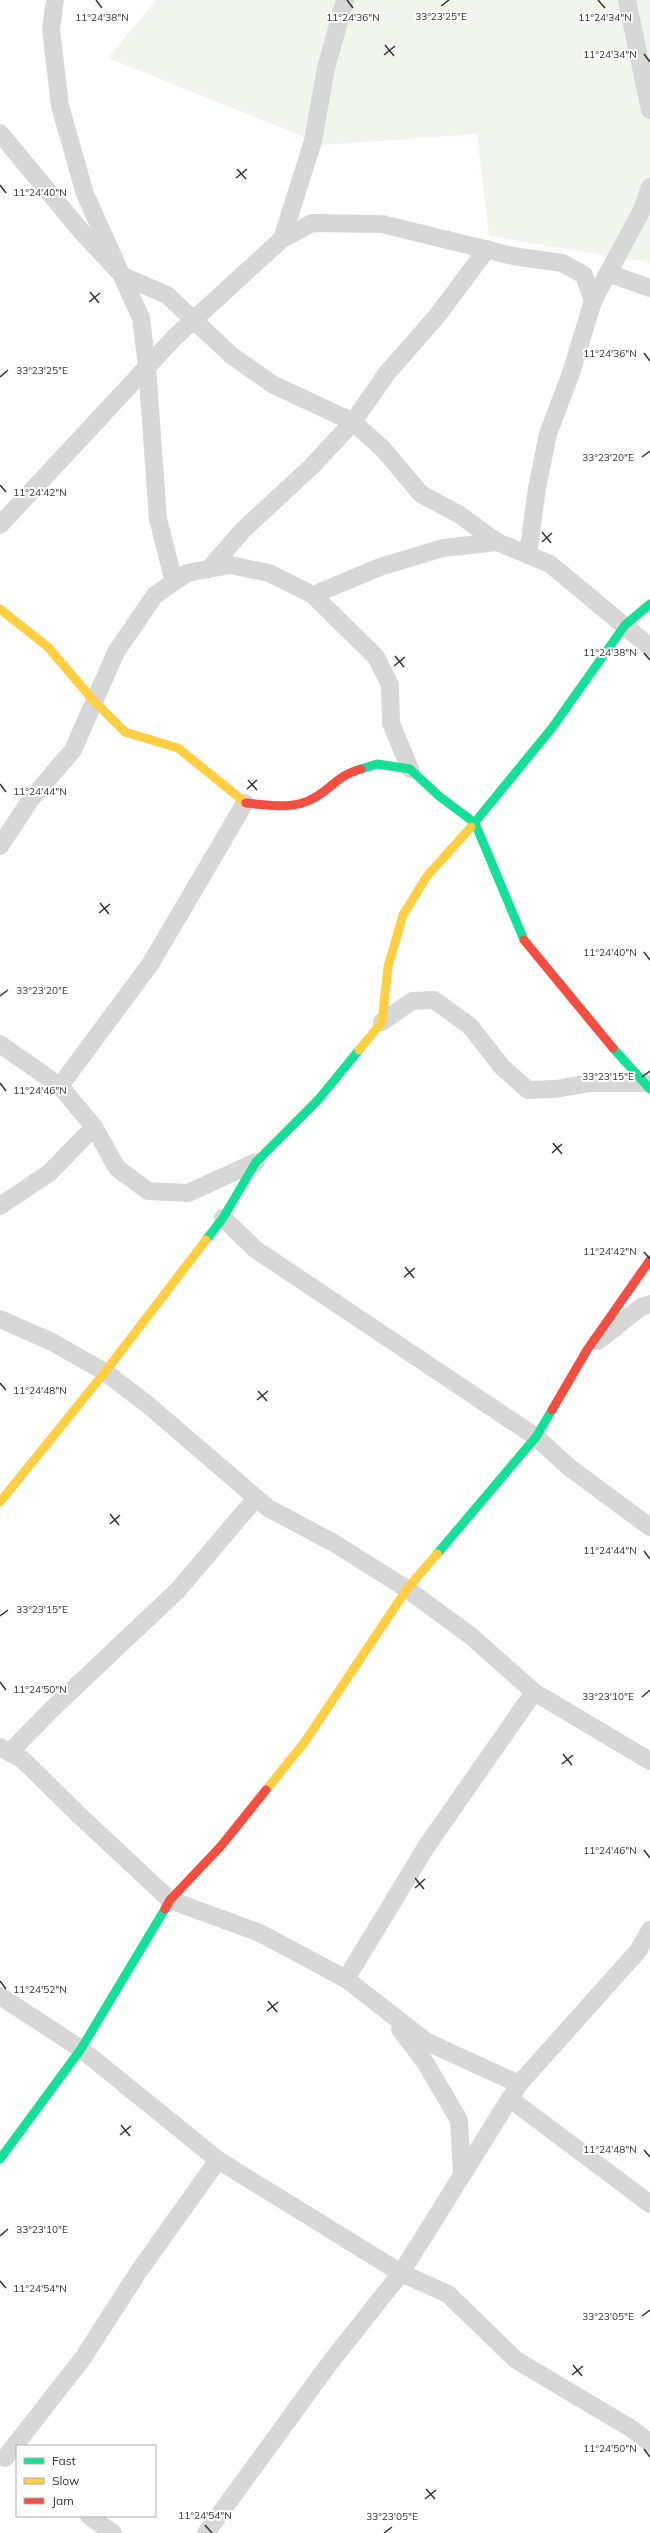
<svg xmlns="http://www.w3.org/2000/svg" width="650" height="2533" viewBox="0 0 650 2533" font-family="Mulish,sans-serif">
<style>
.grass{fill:#f1f5ed}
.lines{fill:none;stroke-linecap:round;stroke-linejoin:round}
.street{stroke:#d7d7d7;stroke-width:18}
.fast{stroke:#16e098;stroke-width:9}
.slow{stroke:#ffcf43;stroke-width:9}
.jam{stroke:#f24e42;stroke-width:9}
.ticks{fill:none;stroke:#333;stroke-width:1.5}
.ticks-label{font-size:10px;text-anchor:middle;fill:#333;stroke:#fff;stroke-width:4;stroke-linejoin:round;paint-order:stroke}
</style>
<rect width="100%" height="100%" fill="#fff"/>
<polygon class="grass" points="156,0 650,0 650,263 489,236 477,134 324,145 108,58"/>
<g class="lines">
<g class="street">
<polyline points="627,0 650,110"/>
<polyline points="0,133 81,231 123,276 167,295 231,355 272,384 353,422 383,449 421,494 460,515 497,542"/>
<polyline points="282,239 313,141 326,68 345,0"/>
<polyline points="608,273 650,288"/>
<polyline points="0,525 147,367 141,318 85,194 60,106 51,29 55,0"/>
<polyline points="528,555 537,488 548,434 571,373 593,301 642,210 650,187"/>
<polyline points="209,569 243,530 311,467 353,422 387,373 437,316 487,249"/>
<polyline points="174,582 158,519 147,367 175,337 282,239 312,223 382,224 513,256 562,263 584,275 593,301"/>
<polyline points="313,595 380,567 443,548 497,542 550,564 650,647"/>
<polyline points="0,846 31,799 73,750 116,652 155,595 187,573 230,565 269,573 313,595 376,657 390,685 391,723 410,769"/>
<polyline points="382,1022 412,1001 434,1000 470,1026 502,1067 528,1090 555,1089 590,1083 644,1083"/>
<polyline points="0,1044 60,1086 94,1127 117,1168 148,1191 188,1193 256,1162"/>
<polyline points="60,1086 151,963 245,803"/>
<polyline points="0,1206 49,1173 94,1127"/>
<polyline points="223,1218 255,1249 536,1437 570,1468 650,1527"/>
<polyline points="0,1319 52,1342 105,1372 147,1404 268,1508 334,1543 407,1589 471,1636 534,1692 650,1761"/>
<polyline points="598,1341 641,1307 650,1304"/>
<polyline points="0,1747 23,1760 80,1816 170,1900 260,1933 346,1979 427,2042 519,2084"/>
<polyline points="10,1752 53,1708 178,1590 256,1498"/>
<polyline points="346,1979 426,1847 534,1692"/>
<polyline points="0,1996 81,2049 218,2160 401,2273 448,2294 516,2360 632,2429 650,2443"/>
<polyline points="400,2029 425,2062 459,2120 462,2174"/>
<polyline points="510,2099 650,2204"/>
<polyline points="5,2458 83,2358 139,2271 218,2160"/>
<polyline points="89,2516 113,2533"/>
<polyline points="206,2533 329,2364 401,2273 519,2084 638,1951 650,1930"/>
</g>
<g class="fast">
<polyline points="361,769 377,764 410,769 439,796 475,823 524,940"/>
<polyline points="471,827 552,728 625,625 650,604"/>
<polyline points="613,1048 650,1089"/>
<polyline points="206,1240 223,1218 256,1162 318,1100 359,1050"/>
<polyline points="437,1554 536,1437 552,1410"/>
<polyline points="0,2159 81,2049 165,1909"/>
</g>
<g class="slow">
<polyline points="0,609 48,647 93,700 125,732 178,748 246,803"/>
<polyline points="359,1050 382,1022 388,967 403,915 427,876 471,827"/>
<polyline points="0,1502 105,1372 206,1240"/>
<polyline points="266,1790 304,1743 407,1589 437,1554"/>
</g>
<g class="jam">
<path d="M246,803C268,805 294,810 314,798C334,787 336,776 361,769"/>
<polyline points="524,940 613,1048"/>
<polyline points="552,1410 587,1350 650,1260"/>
<polyline points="165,1909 170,1900 221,1846 266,1790"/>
</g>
</g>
<path class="ticks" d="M96,0L102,8M347,0L353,8M598,0L605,8M441,6L449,0M385,45L394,56M644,54L650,62M384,55L395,46M237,169L246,179M236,178L247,169M0,185L6,193M90,292L99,303M89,302L100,293M644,353L650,361M0,377L8,370M642,457L650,451M0,485L6,492M542,532L551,543M542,542L552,533M644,653L650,660M395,656L404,667M394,666L405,657M248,780L257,790M0,784L6,792M247,789L257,780M100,903L109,914M99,913L110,904M644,952L650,960M0,996L8,990M642,1077L650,1071M0,1083L6,1091M553,1143L562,1154M552,1153L562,1144M644,1252L650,1259M405,1267L414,1278M404,1277L415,1268M0,1383L6,1390M258,1391L267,1401M257,1400L268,1391M110,1514L119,1525M110,1524L120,1515M644,1551L650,1559M0,1616L8,1610M0,1682L6,1690M642,1697L650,1690M563,1754L572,1765M562,1764L573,1755M644,1850L650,1858M415,1878L424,1889M415,1888L425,1879M0,1981L6,1989M268,2001L277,2012M267,2011L278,2002M121,2125L130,2136M120,2135L131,2126M644,2150L650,2157M0,2236L8,2229M0,2281L6,2288M642,2316L650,2310M573,2365L582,2376M572,2375L583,2366M644,2449L650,2457M426,2489L435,2499M425,2499L436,2490M205,2525L212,2533M384,2533L392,2527"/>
<g class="ticks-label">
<text x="441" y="20">33°23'25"E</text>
<text x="102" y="21">11°24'38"N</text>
<text x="353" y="21">11°24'36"N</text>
<text x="605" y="21">11°24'34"N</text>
<text x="610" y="58">11°24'34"N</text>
<text x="40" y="196">11°24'40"N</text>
<text x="610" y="357">11°24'36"N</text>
<text x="42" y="374">33°23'25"E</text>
<text x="608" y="461">33°23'20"E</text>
<text x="40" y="496">11°24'42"N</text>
<text x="610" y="656">11°24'38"N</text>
<text x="40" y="795">11°24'44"N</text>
<text x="610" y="956">11°24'40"N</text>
<text x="42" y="994">33°23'20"E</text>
<text x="608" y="1080">33°23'15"E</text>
<text x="40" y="1094">11°24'46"N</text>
<text x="610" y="1255">11°24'42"N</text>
<text x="40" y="1394">11°24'48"N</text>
<text x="610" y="1554">11°24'44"N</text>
<text x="42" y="1613">33°23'15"E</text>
<text x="40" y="1693">11°24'50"N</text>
<text x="608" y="1700">33°23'10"E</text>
<text x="610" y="1854">11°24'46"N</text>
<text x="40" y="1993">11°24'52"N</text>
<text x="610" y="2153">11°24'48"N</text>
<text x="42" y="2233">33°23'10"E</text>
<text x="40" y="2292">11°24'54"N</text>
<text x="608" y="2320">33°23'05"E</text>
<text x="610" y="2452">11°24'50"N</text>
<text x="205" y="2519">11°24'54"N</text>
<text x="392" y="2520">33°23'05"E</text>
</g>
<rect x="16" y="2445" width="140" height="72" fill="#ffffff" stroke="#adadad"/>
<rect x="24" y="2458" width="20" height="6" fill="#16e098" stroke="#adadad"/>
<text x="52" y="2465" font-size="12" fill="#333333">Fast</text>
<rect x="24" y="2478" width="20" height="6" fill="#ffcf43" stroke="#adadad"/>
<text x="52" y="2485" font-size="12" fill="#333333">Slow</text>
<rect x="24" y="2498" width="20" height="6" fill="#f24e42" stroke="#adadad"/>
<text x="52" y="2505" font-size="12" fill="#333333">Jam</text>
</svg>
